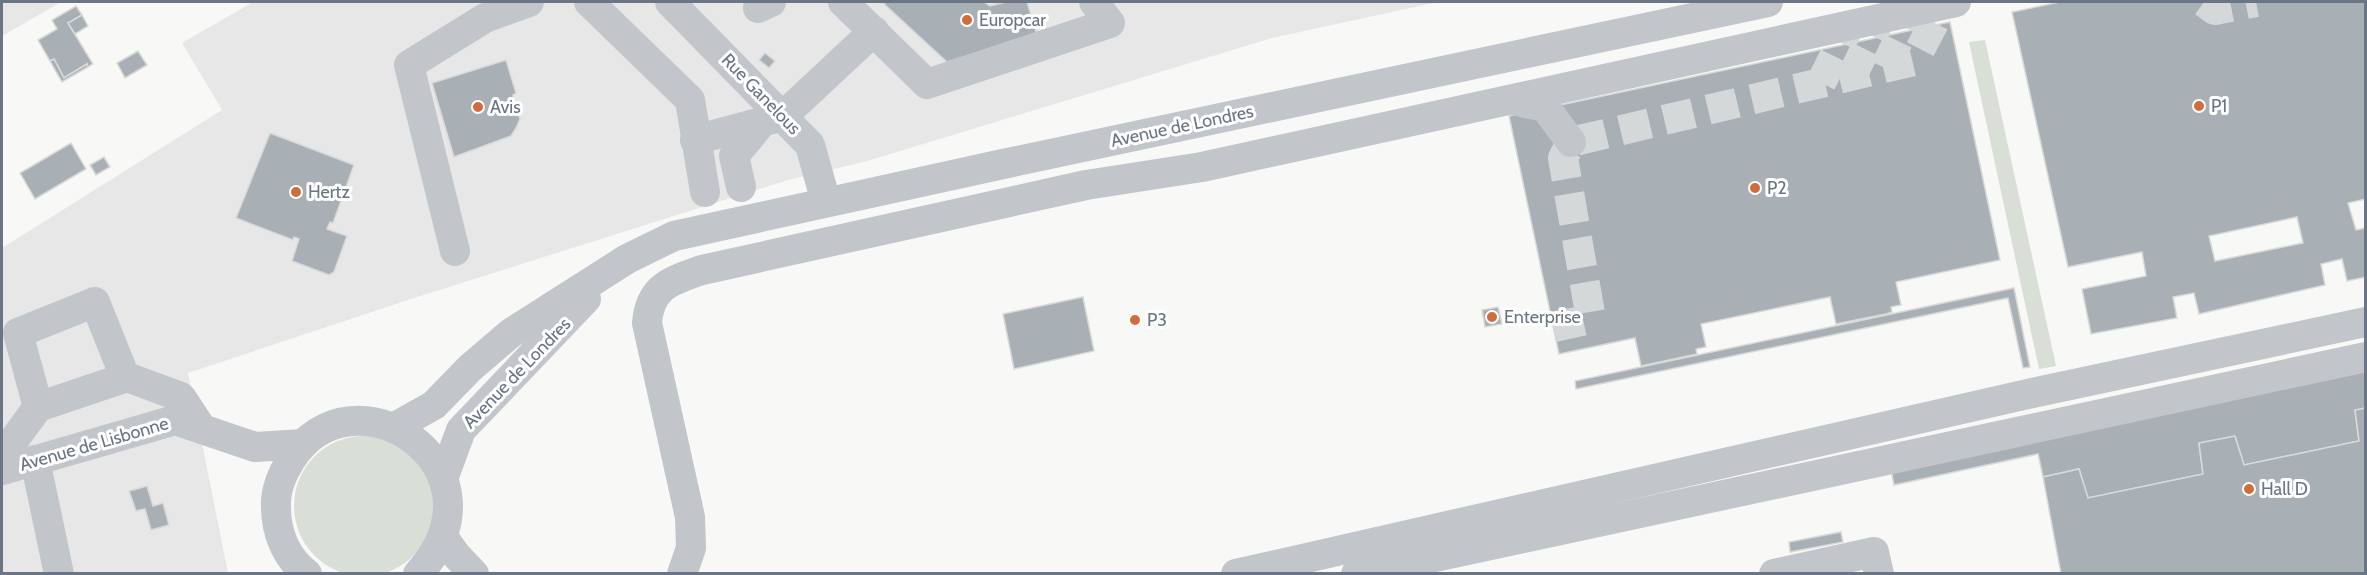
<svg xmlns="http://www.w3.org/2000/svg" width="2367" height="575" viewBox="0 0 2367 575" font-family="Cabin,sans-serif">
<style>
.built{fill:#e6e7e6}
.green{fill:#d9ded7}
.building{fill:#a9b0b5;stroke:#d9dad8;stroke-width:1.5;fill-rule:evenodd}
.lines{fill:none;stroke-linecap:round;stroke-linejoin:round}
.minor-tunnel{stroke:#d4d8d9;stroke-width:30;stroke-dasharray:30 15;stroke-linecap:butt}
.minor{stroke:#c2c5c9;stroke-width:30}
.poi-dot{fill:#d16c3c;stroke:#fff;stroke-width:2}
.labels{text-anchor:middle;dominant-baseline:central;stroke-width:6;stroke-linejoin:round;paint-order:stroke}
.poi-label{font-size:18px;fill:#6a7683;stroke:#fff;text-anchor:start}
.street-label{font-size:18px;fill:#6a7683;stroke:#fff}
</style>
<rect width="100%" height="100%" fill="#f8f8f6"/>
<g class="built">
<polygon points="2,2 61,2 2,36"/>
<polygon points="253,2 1438,2 1272,38 867,161 788,180 417,297 188,373 228,573 2,574 2,248 222,110 182,43"/>
</g>
<g class="green">
<polygon points="1985,40 2056,366 2039,369 1969,42"/>
<circle cx="364" cy="506" r="70"/>
</g>
<g class="building">
<polygon points="888,2 984,2 990,6 1006,2 1027,2 1037,34 947,62 883,3"/>
<path d="M2060,2H2366V199L2348,203L2356,230L2366,228V277L2347,281L2342,259L2321,264L2325,285L2199,314L2194,293L2173,297L2177,318L2091,334L2082,289L2146,276L2142,252L2068,267L2012,12ZM2297,217L2303,243L2215,261L2209,236Z"/>
<polygon points="76,6 82,15 68,23 93,64 88,67 87,64 64,78 54,59 50,61 38,40 57,29 52,20"/>
<polygon points="82,15 88,26 75,34 68,23"/>
<polygon points="1950,22 2000,260 1896,282 1901,305 1891,307 1892,312 1886,314 1836,324 1830,297 1701,324 1706,347 1696,349 1697,354 1641,366 1635,338 1559,354 1509,116"/>
<polygon points="138,51 147,65 125,78 117,63"/>
<polygon points="765,53 775,61 769,68 759,60"/>
<polygon points="54,59 64,78 87,64 88,67 62,82 50,61"/>
<polygon points="506,60 516,93 513,95 520,119 516,128 511,136 454,157 432,83"/>
<polygon points="270,133 354,165 333,223 330,222 327,229 347,236 334,272 329,275 292,261 299,239 294,237 293,240 236,218"/>
<polygon points="71,143 86,169 35,199 20,173"/>
<polygon points="104,157 110,167 96,175 90,165"/>
<polygon points="2014,288 2030,367 2023,368 2008,298 1576,389 1575,381"/>
<polygon points="1083,297 1094,351 1014,369 1003,314"/>
<polygon points="1498,307 1502,324 1485,327 1482,310"/>
<polygon points="2366,344 2366,408 2355,410 2359,441 2244,465 2235,436 2199,443 2203,474 2088,498 2079,469 2043,477 2038,454 1894,485 1886,446"/>
<polygon points="2366,408 2366,574 2061,574 2043,477 2079,469 2088,498 2203,474 2199,443 2235,436 2244,465 2359,441 2355,410"/>
<polygon points="147,486 153,506 163,503 169,525 151,530 145,509 136,511 129,491"/>
<polygon points="1841,532 1843,542 1790,552 1789,542"/>
</g>
<g class="lines">
<g class="minor-tunnel">
<polyline points="2204,2 2215,10 2256,2"/>
<polyline points="1885,68 1913,10"/>
<polyline points="1852,76 1881,17"/>
<polyline points="1821,83 1850,24"/>
<polyline points="1554,327 1591,319 1563,158 1571,142 1914,61 1944,4"/>
</g>
<g class="minor">
<polyline points="589,2 690,100 705,192"/>
<polyline points="670,2 810,145 826,202"/>
<polyline points="843,2 927,84 1110,23 1094,2"/>
<polyline points="758,8 771,2"/>
<polyline points="1512,100 1545,107 1571,142"/>
<polyline points="695,140 783,116 874,31"/>
<polyline points="741,187 734,156 763,121"/>
<polyline points="455,251 409,65 485,18 529,2"/>
<polyline points="38,407 18,333 95,302 125,377"/>
<polyline points="393,428 434,405 470,368 511,333 627,259 674,236 1003,164 1768,2"/>
<polyline points="2,456 38,407 127,377 181,397 202,429"/>
<polyline points="35,460 59,574"/>
<polyline points="2,470 175,420 255,447 303,444"/>
<polyline points="443,479 461,430 586,299"/>
<polyline points="443,537 456,555 474,574"/>
<path d="M307,574C284,556 275,529 276,501C277,482 286,466 297,451C364,368 511,472 418,574"/>
<path d="M682,574L691,548L690,517L647,323C650,286 671,281 702,270L1086,185L1202,167L1956,2"/>
<polyline points="1236,574 2037,392 2366,322"/>
<polyline points="1356,574 2366,357"/>
<polyline points="1774,574 1874,552 1879,574"/>
</g>
</g>
<g class="poi-dot">
<circle cx="967" cy="20" r="6"/>
<circle cx="2199" cy="106" r="6"/>
<circle cx="478" cy="107" r="6"/>
<circle cx="1755" cy="188" r="6"/>
<circle cx="296" cy="192" r="6"/>
<circle cx="1492" cy="317" r="6"/>
<circle cx="1135" cy="320" r="6"/>
<circle cx="2249" cy="489" r="6"/>
</g>
<g class="labels">
<g class="poi-label">
<text x="979" y="20">Europcar</text>
<text x="2211" y="106">P1</text>
<text x="490" y="107">Avis</text>
<text x="1767" y="188">P2</text>
<text x="308" y="192">Hertz</text>
<text x="1504" y="317">Enterprise</text>
<text x="1147" y="320">P3</text>
<text x="2261" y="489">Hall D</text>
</g>
<g class="street-label">
<text transform="translate(761 94) rotate(46)">Rue Ganelous</text>
<text transform="translate(1182 126) rotate(-12)">Avenue de Londres</text>
<text transform="translate(517 373) rotate(-46)">Avenue de Londres</text>
<text transform="translate(94 444) rotate(-16)">Avenue de Lisbonne</text>
</g>
</g>
<rect width="2367" height="575" fill="none" stroke="#6a7683" stroke-width="6"/>
</svg>
